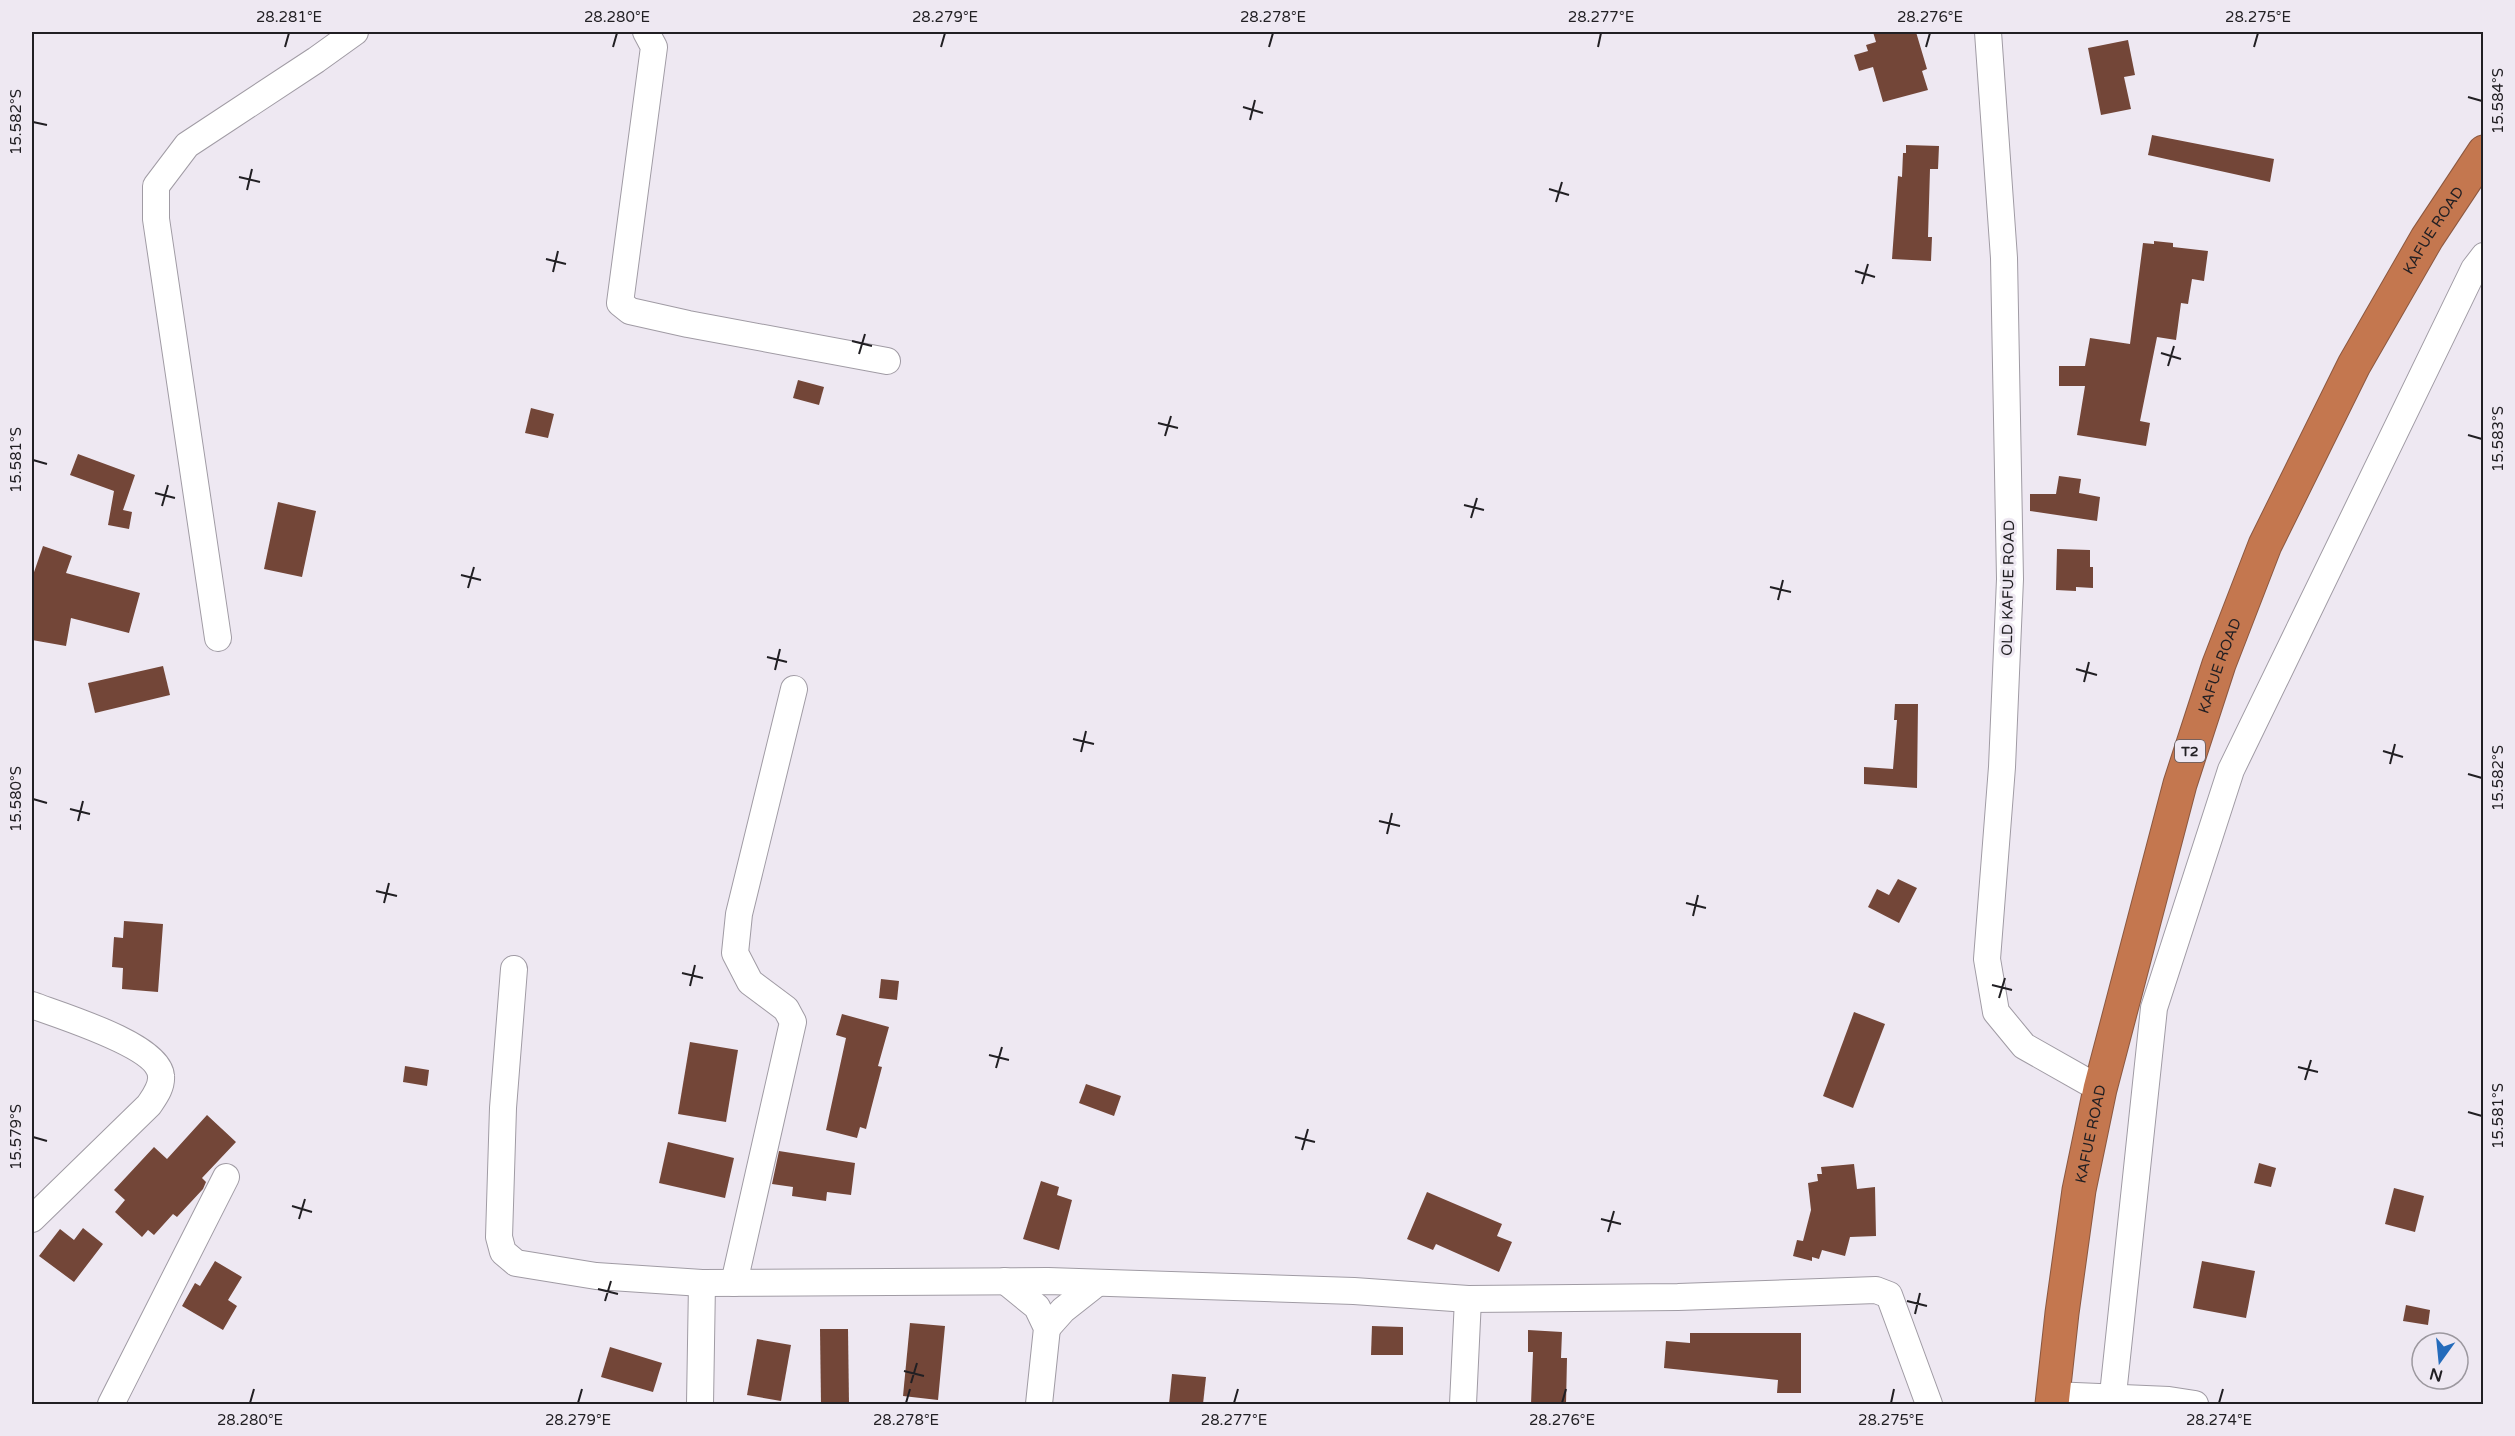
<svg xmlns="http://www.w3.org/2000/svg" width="2515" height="1436" viewBox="0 0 2515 1436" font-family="'Varela Round',sans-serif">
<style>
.building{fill:#734638}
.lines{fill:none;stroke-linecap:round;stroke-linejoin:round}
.minor-casing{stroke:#a09ba4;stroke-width:28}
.highway-casing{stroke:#8b5840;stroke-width:35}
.minor{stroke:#fff;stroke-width:26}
.highway{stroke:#c4774f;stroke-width:33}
.ticks{fill:none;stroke:#211f23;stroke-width:2}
.labels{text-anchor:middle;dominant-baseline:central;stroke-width:6;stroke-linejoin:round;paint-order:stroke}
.shield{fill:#eee8f2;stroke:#5e5b61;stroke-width:1.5}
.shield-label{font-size:14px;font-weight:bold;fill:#211f23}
.street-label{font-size:15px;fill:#211f23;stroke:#eee8f2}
.neatline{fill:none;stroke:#211f23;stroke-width:2}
.ticks-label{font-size:15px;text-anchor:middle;fill:#211f23}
</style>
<rect width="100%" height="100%" fill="#eee8f2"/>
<g class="building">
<polygon points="1873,32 1916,32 1927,69 1922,71 1928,90 1883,102 1873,67 1859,71 1854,55 1868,51 1866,45 1876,42"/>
<polygon points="2128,40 2135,75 2124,77 2131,109 2101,115 2088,48"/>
<polygon points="2152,135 2274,159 2270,182 2148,155"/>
<polygon points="1906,145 1939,146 1938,169 1930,169 1928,237 1932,237 1931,261 1892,259 1898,176 1902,177 1903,153 1906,153"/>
<polygon points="2154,241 2173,243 2173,247 2208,251 2204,281 2192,279 2188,304 2181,303 2176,340 2157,337 2140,421 2150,423 2146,446 2077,435 2085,386 2059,386 2059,366 2085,366 2090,338 2130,344 2143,243 2154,244"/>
<polygon points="798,380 824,387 819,405 793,398"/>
<polygon points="531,408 554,414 548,438 525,433"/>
<polygon points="78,454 135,475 123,510 132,512 129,529 108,525 114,491 70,475"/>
<polygon points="2059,476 2081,479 2079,493 2100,497 2097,521 2030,511 2030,494 2056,494"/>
<polygon points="278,502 316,511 302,577 264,569"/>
<polygon points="43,546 72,556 66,573 140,593 129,633 71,618 66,646 32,640 32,578"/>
<polygon points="2057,549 2090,550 2090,567 2093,567 2093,588 2076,587 2076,591 2056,590"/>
<polygon points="163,666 170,695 95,713 88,683"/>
<polygon points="1895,704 1918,704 1917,788 1864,784 1864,767 1893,769 1897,720 1894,720"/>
<polygon points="1898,879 1917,888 1899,923 1868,907 1877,889 1889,895"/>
<polygon points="124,921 163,924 158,992 122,989 123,968 112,967 114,937 123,938"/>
<polygon points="881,979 899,981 897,1000 879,998"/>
<polygon points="1854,1012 1885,1024 1853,1108 1823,1096"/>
<polygon points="842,1014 889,1027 878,1066 882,1067 871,1109 866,1129 860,1127 857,1138 826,1130 846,1038 836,1035"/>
<polygon points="690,1042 738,1050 726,1122 678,1114"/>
<polygon points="405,1066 429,1070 427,1086 403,1082"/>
<polygon points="1086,1084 1121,1096 1114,1116 1079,1103"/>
<polygon points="207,1115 236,1142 202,1178 206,1182 203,1189 177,1217 173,1214 154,1235 148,1230 142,1237 115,1212 125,1200 114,1190 154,1147 167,1159"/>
<polygon points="668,1142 734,1158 725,1198 659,1183"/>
<polygon points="779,1151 855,1163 851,1195 827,1192 826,1201 792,1196 793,1187 772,1184"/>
<polygon points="2259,1163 2276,1168 2271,1187 2254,1183"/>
<polygon points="1854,1164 1857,1189 1875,1187 1876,1236 1850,1237 1845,1256 1822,1250 1819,1259 1812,1257 1812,1261 1793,1256 1797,1240 1803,1241 1811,1210 1808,1183 1818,1181 1817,1174 1822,1174 1821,1167"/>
<polygon points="1041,1181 1059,1187 1057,1195 1072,1200 1059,1250 1023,1239"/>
<polygon points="2394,1188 2424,1196 2415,1232 2385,1224"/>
<polygon points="1427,1192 1502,1224 1497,1236 1512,1242 1499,1272 1436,1244 1433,1250 1407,1239"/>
<polygon points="83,1228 103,1244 74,1282 39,1256 60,1229 74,1240"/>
<polygon points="215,1261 242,1277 228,1300 237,1306 223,1330 182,1306 195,1283 200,1286"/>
<polygon points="2202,1261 2255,1271 2246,1318 2193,1308"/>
<polygon points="2406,1305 2430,1310 2428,1325 2403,1321"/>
<polygon points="910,1323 945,1326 938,1400 903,1396"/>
<polygon points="1372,1326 1403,1327 1403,1355 1371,1355"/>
<polygon points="820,1329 848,1329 849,1404 821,1404"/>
<polygon points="1528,1330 1562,1332 1561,1358 1567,1358 1566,1404 1531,1404 1533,1352 1528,1352"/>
<polygon points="1690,1333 1801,1333 1801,1393 1777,1393 1778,1380 1664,1368 1666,1341 1690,1343"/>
<polygon points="757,1339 791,1345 781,1401 747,1395"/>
<polygon points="610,1347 662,1363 653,1392 601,1377"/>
<polygon points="1172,1374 1206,1377 1203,1404 1169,1404"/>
</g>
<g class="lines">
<defs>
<g id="minor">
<polyline points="646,32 654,47 620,303 630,311 688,324 887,361"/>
<polyline points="1988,32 2004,258 2010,579 2002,767 1987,959 1996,1012 2024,1046 2100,1089"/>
<polyline points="218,638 156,219 156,186 187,145 316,60 355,32"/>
<polyline points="514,969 503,1108 499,1237 503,1252 516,1263 596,1276 702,1283 1048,1281 1354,1291 1468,1299 1678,1297 1876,1290 1889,1295 1929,1404"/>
<path d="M32,1005C58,1015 159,1045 161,1076C162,1087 155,1096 149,1105L32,1219"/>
<polyline points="1005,1281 1037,1307 1047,1328 1039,1404"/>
<polyline points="734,1283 793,1022 786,1009 750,982 735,953 739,914 794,689"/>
<polyline points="1047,1328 1063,1310 1096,1284"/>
<polyline points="2052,1395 2169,1400 2195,1404"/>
<polyline points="111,1404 226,1177"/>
<polyline points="700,1404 702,1283"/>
<polyline points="1463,1404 1468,1299"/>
<polyline points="2112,1404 2154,1008 2231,770 2474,269 2484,256"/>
</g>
<g id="highway">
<path id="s1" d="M2052,1404L2062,1313L2079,1190L2100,1089L2180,784L2219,664L2265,545L2354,365L2427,238L2484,152"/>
</g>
</defs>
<use href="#minor" class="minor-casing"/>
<use href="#highway" class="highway-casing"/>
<use href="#minor" class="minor"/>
<use href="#highway" class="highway"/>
</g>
<path class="ticks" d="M285,47L289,33M613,47L617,33M941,47L945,33M1269,47L1273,33M1598,47L1601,33M1926,47L1930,33M2254,47L2258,33M2468,97L2482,101M1243,107L1263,113M1250,120L1255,100M33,122L47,125M239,177L260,182M1549,189L1569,195M247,190L252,169M1556,202L1562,182M546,259L566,264M1855,271L1875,277M553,272L558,251M1862,284L1868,264M852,341L872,346M2161,353L2181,359M859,354L865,334M2168,366L2174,346M1158,423L1178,428M2468,435L2482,439M1165,436L1171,416M33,460L47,464M155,493L175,498M1464,505L1484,510M162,506L168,485M1471,518L1477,498M461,575L481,580M1770,587L1791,592M468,588L474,567M1778,600L1783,580M767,657L787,662M2076,669L2097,675M775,670L780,649M2084,682L2089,662M1073,739L1094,744M2383,751L2403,757M1081,752L1086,731M2390,764L2395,744M2468,774L2482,778M33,799L47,803M70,809L90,814M78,821L83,801M1379,821L1400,826M1387,834L1392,813M376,891L397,896M384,903L389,883M1686,903L1706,908M1693,916L1698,895M682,973L703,978M1992,985L2012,990M690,986L695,965M1999,998L2005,978M989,1055L1009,1060M2298,1067L2318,1072M996,1068L1002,1047M2305,1080L2311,1060M2468,1112L2482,1116M33,1137L47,1141M1295,1137L1315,1142M1302,1150L1308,1129M292,1206L312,1212M299,1219L305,1199M1601,1219L1621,1224M1608,1232L1614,1211M598,1289L618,1294M605,1301L611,1281M1907,1301L1927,1306M1915,1314L1920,1293M904,1371L924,1376M911,1383L917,1363M250,1403L254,1389M578,1403L582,1389M906,1403L910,1389M1234,1403L1238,1389M1562,1403L1566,1389M1891,1403L1894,1389M2219,1403L2223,1389"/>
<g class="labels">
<rect class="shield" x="2175" y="740" width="30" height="22" rx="4.5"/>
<g class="shield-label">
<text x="2190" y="751">T2</text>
</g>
<g class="street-label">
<text stroke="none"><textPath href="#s1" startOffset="1245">KAFUE ROAD</textPath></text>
<text transform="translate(2008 588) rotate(-89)">OLD KAFUE ROAD</text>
<text stroke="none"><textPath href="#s1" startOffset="759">KAFUE ROAD</textPath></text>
<text stroke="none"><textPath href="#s1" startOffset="273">KAFUE ROAD</textPath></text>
</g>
</g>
<rect width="2515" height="1436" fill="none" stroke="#eee8f2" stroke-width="66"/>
<g transform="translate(2440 1361) rotate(195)"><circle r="28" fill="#eee8f2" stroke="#9c989f" stroke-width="1.5"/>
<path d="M0-4.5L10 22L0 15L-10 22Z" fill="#246bbb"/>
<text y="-9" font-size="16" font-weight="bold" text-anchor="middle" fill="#211f23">N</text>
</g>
<rect x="33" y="33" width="2449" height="1370" class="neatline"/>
<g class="ticks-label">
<text x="289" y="22">28.281°E</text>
<text x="617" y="22">28.280°E</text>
<text x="945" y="22">28.279°E</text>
<text x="1273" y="22">28.278°E</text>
<text x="1601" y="22">28.277°E</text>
<text x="1930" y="22">28.276°E</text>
<text x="2258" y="22">28.275°E</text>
<text transform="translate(2498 101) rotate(-90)" y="5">15.584°S</text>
<text transform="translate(16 122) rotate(-90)" y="5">15.582°S</text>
<text transform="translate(2498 439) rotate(-90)" y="5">15.583°S</text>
<text transform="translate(16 460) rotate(-90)" y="5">15.581°S</text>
<text transform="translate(2498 778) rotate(-90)" y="5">15.582°S</text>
<text transform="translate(16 799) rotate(-90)" y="5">15.580°S</text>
<text transform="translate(2498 1116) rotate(-90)" y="5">15.581°S</text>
<text transform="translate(16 1137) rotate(-90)" y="5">15.579°S</text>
<text x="250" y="1425">28.280°E</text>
<text x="578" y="1425">28.279°E</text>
<text x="906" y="1425">28.278°E</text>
<text x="1234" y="1425">28.277°E</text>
<text x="1562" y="1425">28.276°E</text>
<text x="1891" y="1425">28.275°E</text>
<text x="2219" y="1425">28.274°E</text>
</g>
</svg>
